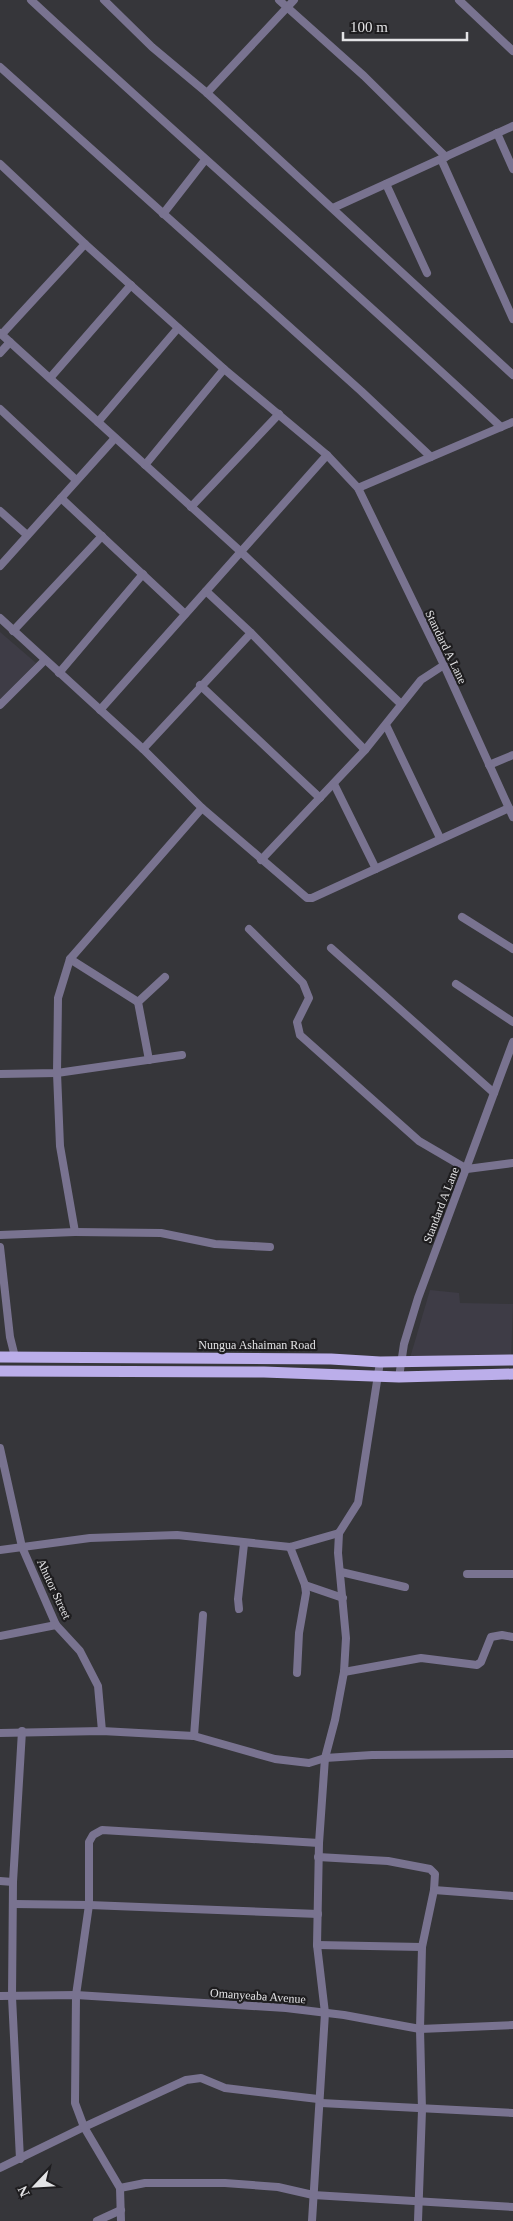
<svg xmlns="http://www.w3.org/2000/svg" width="513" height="2221" viewBox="0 0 513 2221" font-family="Georgia,serif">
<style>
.built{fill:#3e3c46}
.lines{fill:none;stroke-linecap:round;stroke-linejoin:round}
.minor{stroke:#797390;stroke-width:8}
.primary{stroke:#bbaeea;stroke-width:11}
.labels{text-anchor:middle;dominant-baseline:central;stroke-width:4.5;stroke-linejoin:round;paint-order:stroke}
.street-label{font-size:12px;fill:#e3e3e5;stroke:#1e1d1f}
</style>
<rect width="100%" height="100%" fill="#36363a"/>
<g class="built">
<polygon points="0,632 36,663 0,699"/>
<polygon points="430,1290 459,1293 460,1303 513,1304 511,1358 410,1358"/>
</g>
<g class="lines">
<g class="minor">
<path d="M31,0C186,144 347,283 501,427"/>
<polyline points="104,0 152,47 207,93 513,375"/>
<polyline points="279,0 364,76 446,157"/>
<polyline points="459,0 513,51"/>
<polyline points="0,67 361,391 431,457"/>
<polyline points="207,93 294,0"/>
<polyline points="497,133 513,169"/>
<polyline points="441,159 513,319"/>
<polyline points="0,164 85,244 224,369 327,455 358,488 444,665 513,817"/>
<polyline points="386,184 427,273"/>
<polyline points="333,208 513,126"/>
<polyline points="163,214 205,160"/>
<polyline points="0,333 240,551 401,704"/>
<polyline points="2,334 85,244"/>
<polyline points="0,353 10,342"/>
<polyline points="50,378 131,285"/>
<polyline points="0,409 76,480"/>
<polyline points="98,422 178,328"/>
<polyline points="145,465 224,369"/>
<polyline points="358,488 513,422"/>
<polyline points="61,498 185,614"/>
<polyline points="191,507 279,414"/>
<polyline points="0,511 27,535"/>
<polyline points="0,566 115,438"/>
<polyline points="206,591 251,633 365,750"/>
<polyline points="0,618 143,749 202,808 307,898 312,898 509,808"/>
<polyline points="13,631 102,536"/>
<polyline points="59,673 143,574"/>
<polyline points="200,685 320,798"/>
<polyline points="0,705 45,660"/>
<polyline points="100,710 327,455"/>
<polyline points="386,725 440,838"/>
<polyline points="143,749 251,633"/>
<polyline points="489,765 513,755"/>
<polyline points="334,784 376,869"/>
<polyline points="261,860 365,750 421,680 444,665"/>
<polyline points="462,917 513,949"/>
<polyline points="249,929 303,983 309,998 297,1022 300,1035 419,1141 467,1169 513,1163"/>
<polyline points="331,948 494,1093"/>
<polyline points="70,959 138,1002"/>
<polyline points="456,984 513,1022"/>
<polyline points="149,1060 138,1002 165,977"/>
<polyline points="0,1074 57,1073 182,1055"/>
<polyline points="75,1232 161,1233 215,1244 270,1247"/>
<polyline points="0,1235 75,1232 60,1146 57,1073 58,998 70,959 202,808"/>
<polyline points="0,1247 10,1337 15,1357"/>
<polyline points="399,1377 404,1344 418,1298 513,1042"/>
<polyline points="0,1448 22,1547 56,1625 80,1651 98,1686 102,1731"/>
<polyline points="290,1547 305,1585 306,1593 299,1633 297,1673"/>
<polyline points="0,1550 90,1538 177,1535 290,1547 339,1533 358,1503 380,1362"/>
<polyline points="341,1572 405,1587"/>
<polyline points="467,1574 513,1574"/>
<polyline points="305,1585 343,1598"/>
<polyline points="239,1609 238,1599 244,1544"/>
<polyline points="0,1636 56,1625"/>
<polyline points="344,1672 421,1658 477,1665 481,1662 491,1637 502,1635 513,1637"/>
<polyline points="0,1733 102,1731 194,1736 275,1759 309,1763 325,1758 372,1755 513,1754"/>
<polyline points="194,1736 203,1615"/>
<polyline points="318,1857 388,1861 430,1869 435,1874 434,1890 422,1947 420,2029 422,2110 418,2221"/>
<polyline points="0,1881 13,1882"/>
<polyline points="434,1890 513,1896"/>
<polyline points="14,1904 89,1905 318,1914"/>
<polyline points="317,1945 422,1947"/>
<polyline points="0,1996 76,1995 286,2008 344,2015 420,2029 513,2025"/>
<polyline points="321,2103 513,2113"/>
<polyline points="20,2159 12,1997 13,1882 22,1731"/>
<polyline points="0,2168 84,2127 186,2080 201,2078 225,2088 318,2099"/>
<polyline points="120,2188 145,2183 225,2183 278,2187 313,2195 513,2207"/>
<polyline points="97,2221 121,2210"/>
<polyline points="121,2221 120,2188 84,2127 75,2103 76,1995 89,1905 89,1842 93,1835 102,1830 319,1843"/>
<polyline points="312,2221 325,2013 317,1945 319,1843 325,1758 335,1720 344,1672 346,1638 338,1553 339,1533"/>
</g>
<g class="primary">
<polyline points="0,1357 331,1359 380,1362 513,1360"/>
<polyline points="0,1371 264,1372 399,1377 513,1374"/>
</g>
</g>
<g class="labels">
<g class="street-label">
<text transform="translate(446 647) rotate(64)">Standard A Lane</text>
<text transform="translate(441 1205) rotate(-69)">Standard A Lane</text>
<text x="257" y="1345">Nungua Ashaiman Road</text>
<text transform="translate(54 1589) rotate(65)">Ahutor Street</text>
<text transform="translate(258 1996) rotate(4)">Omanyeaba Avenue</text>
</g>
</g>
<g transform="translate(35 2186) rotate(245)" stroke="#1e1d1f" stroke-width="4" paint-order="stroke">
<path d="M0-4L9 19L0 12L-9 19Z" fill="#e3e3e5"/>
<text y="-8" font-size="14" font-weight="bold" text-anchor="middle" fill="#e3e3e5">N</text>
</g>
<path d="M343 32v8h124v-8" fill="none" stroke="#e3e3e5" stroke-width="2.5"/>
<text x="350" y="32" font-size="15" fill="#e3e3e5" stroke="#1e1d1f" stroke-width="4" paint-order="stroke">100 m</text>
</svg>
